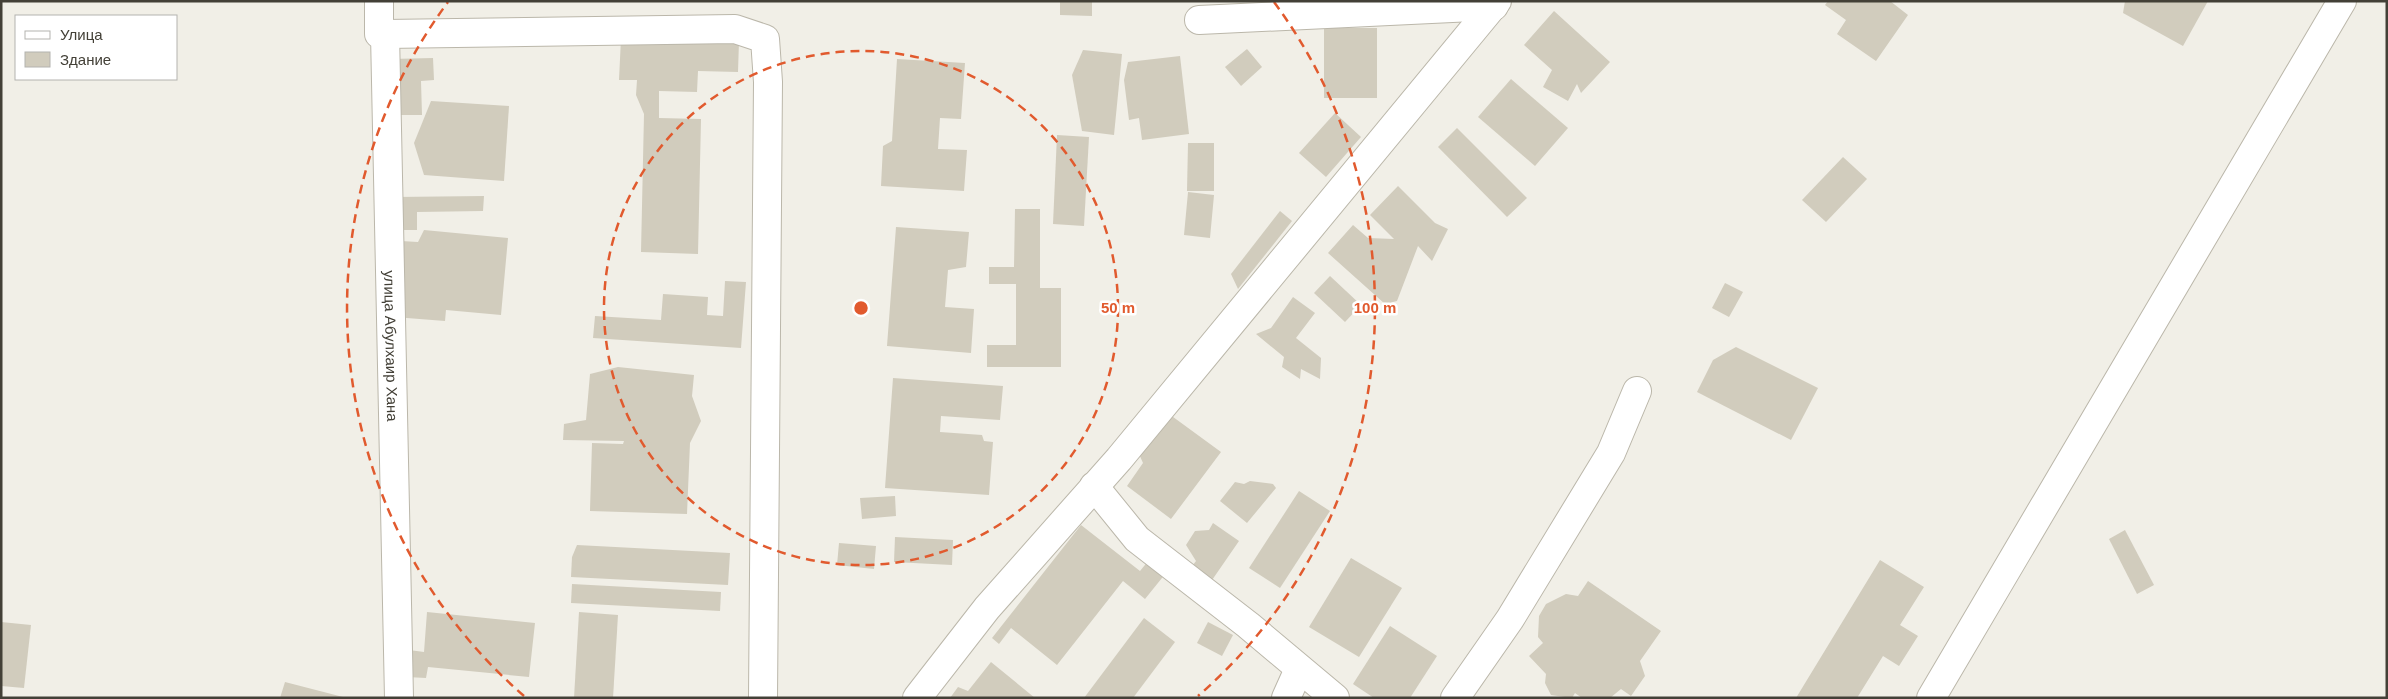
<svg xmlns="http://www.w3.org/2000/svg" width="2388" height="699" viewBox="0 0 2388 699" font-family="Helvetica,sans-serif">
<style>
.building{fill:#d1ccbd}
.lines{fill:none;stroke-linecap:round;stroke-linejoin:round}
.minor-casing{stroke:#bbb7aa;stroke-width:30}
.minor{stroke:#fff;stroke-width:28}
.ring{fill:none;stroke:#e15a2e;stroke-width:2.5;stroke-dasharray:9 6}
.labels{text-anchor:middle;dominant-baseline:central;stroke-width:5;stroke-linejoin:round;paint-order:stroke}
.street-label{font-size:15px;fill:#434037;stroke:#fff}
.centre{fill:#e15a2e;stroke:#fff;stroke-width:2.5}
.ring-label{font-size:15px;text-anchor:middle;font-weight:bold;fill:#e15a2e;stroke:#fff;stroke-width:5;stroke-linejoin:round;paint-order:stroke}
</style>
<rect width="100%" height="100%" fill="#f1efe7"/>
<g class="building">
<polygon points="1060,1 1092,1 1092,16 1060,15"/>
<polygon points="1828,1 1890,1 1908,15 1876,61 1837,34 1846,20 1825,5"/>
<polygon points="2125,1 2208,1 2183,46 2123,13"/>
<polygon points="1554,11 1610,62 1581,93 1577,84 1568,101 1543,87 1552,70 1524,45"/>
<rect x="1324" y="28" width="53" height="70"/>
<polygon points="621,38 739,41 738,72 698,71 697,92 659,91 659,118 701,119 698,254 641,252 644,114 636,95 637,80 619,80"/>
<polygon points="1247,49 1262,67 1241,86 1225,67"/>
<polygon points="1083,50 1122,54 1114,135 1082,131 1072,75"/>
<polygon points="1180,56 1189,134 1142,140 1139,118 1129,120 1124,80 1128,62"/>
<polygon points="433,58 434,80 421,81 422,115 397,115 391,59"/>
<polygon points="897,59 965,63 961,119 940,118 938,149 967,150 964,191 881,186 883,146 892,141"/>
<polygon points="1511,79 1568,128 1535,166 1478,117"/>
<polygon points="431,101 509,106 504,181 424,175 414,143"/>
<polygon points="1335,113 1361,137 1326,177 1299,153"/>
<polygon points="1457,128 1527,198 1507,217 1438,147"/>
<polygon points="1057,135 1089,137 1084,226 1053,224"/>
<polygon points="1188,143 1214,143 1214,191 1187,191"/>
<polygon points="1843,157 1867,179 1826,222 1802,200"/>
<polygon points="1398,186 1435,223 1448,229 1432,261 1418,246 1397,301 1385,304 1328,253 1353,225 1368,238 1394,239 1370,215"/>
<polygon points="1188,192 1214,195 1210,238 1184,235"/>
<polygon points="484,196 483,211 417,212 417,230 395,230 395,197"/>
<polygon points="1015,209 1040,209 1040,288 1061,288 1061,367 987,367 987,345 1016,345 1016,284 989,284 989,267 1014,267"/>
<polygon points="1280,211 1292,221 1238,289 1231,274"/>
<polygon points="896,227 969,232 966,267 948,270 945,307 974,309 971,353 887,346"/>
<polygon points="424,230 508,238 501,315 446,310 445,321 394,317 401,241 418,242"/>
<polygon points="1330,276 1361,305 1345,322 1314,293"/>
<polygon points="725,281 746,282 741,348 593,338 595,316 661,320 663,294 708,297 707,315 723,316"/>
<polygon points="1725,283 1743,292 1729,317 1712,308"/>
<polygon points="1293,297 1315,313 1296,338 1321,358 1320,379 1301,369 1300,379 1282,367 1284,357 1256,334 1271,328"/>
<polygon points="1736,347 1818,388 1791,440 1697,392 1713,360"/>
<polygon points="618,367 694,375 692,396 701,421 690,443 687,514 590,511 592,443 623,444 624,441 563,440 564,424 586,420 590,374"/>
<polygon points="893,378 1003,386 1000,420 941,416 940,432 982,435 984,441 993,442 989,495 885,488"/>
<polygon points="1169,414 1221,452 1171,519 1127,486 1143,463 1139,454"/>
<polygon points="1250,481 1273,484 1276,488 1247,523 1220,501 1235,482 1244,484"/>
<polygon points="1299,491 1330,511 1280,588 1249,568"/>
<polygon points="895,496 896,516 862,519 860,498"/>
<polygon points="1213,523 1239,541 1210,583 1190,569 1196,561 1186,545 1195,531 1209,530"/>
<polygon points="1081,525 1140,571 1149,560 1166,573 1145,599 1123,581 1057,665 1011,628 999,644 992,638"/>
<polygon points="2125,530 2154,585 2137,594 2109,539"/>
<polygon points="895,537 953,540 952,565 894,562"/>
<polygon points="839,543 876,546 874,569 837,565"/>
<polygon points="577,545 730,553 728,585 571,577 572,557"/>
<polygon points="1351,558 1402,588 1359,657 1309,627"/>
<polygon points="1880,560 1924,587 1900,625 1918,636 1899,666 1883,656 1857,698 1796,698"/>
<polygon points="1588,581 1661,631 1640,661 1645,676 1631,696 1621,689 1610,698 1582,698 1575,693 1572,698 1551,695 1545,683 1546,674 1529,656 1543,643 1538,637 1539,616 1546,604 1566,594 1578,596"/>
<polygon points="572,584 721,592 720,611 571,603"/>
<polygon points="427,612 535,623 529,677 428,667 426,678 407,677 409,650 424,652"/>
<polygon points="579,612 618,615 613,698 574,698"/>
<polygon points="1144,618 1175,642 1133,698 1084,698"/>
<polygon points="1,622 31,625 24,688 1,686"/>
<polygon points="1208,622 1233,635 1222,656 1197,643"/>
<polygon points="1390,626 1437,656 1410,698 1374,698 1353,684"/>
<polygon points="991,662 1035,698 950,698 958,687 968,691"/>
<polygon points="285,682 343,697 343,698 280,698"/>
</g>
<g class="lines">
<defs>
<g id="minor">
<path id="s1" d="M379,1V34H385L399,698"/>
<polyline points="1199,20 1494,6"/>
<polyline points="385,34 735,29 765,39 768,82 763,698"/>
<polyline points="1094,486 1137,539 1248,625 1335,698"/>
<polyline points="917,698 987,608 1119,459 1497,1"/>
<polyline points="1286,698 1299,669"/>
<polyline points="1455,698 1510,619 1611,453 1637,391"/>
<polyline points="1931,698 2342,1"/>
</g>
</defs>
<use href="#minor" class="minor-casing"/>
<use href="#minor" class="minor"/>
</g>
<g class="ring">
<circle cx="861" cy="308" r="257"/>
<path d="M524 696A514 514 0 0 1 448 2M1274 2A514 514 0 0 1 1198 696"/>
</g>
<g class="labels">
<g class="street-label">
<text stroke="none"><textPath href="#s1" startOffset="351">улица Абулхаир Хана</textPath></text>
</g>
</g>
<circle cx="861" cy="308" r="8" class="centre"/>
<g class="ring-label">
<text x="1118" y="313">50 m</text>
<text x="1375" y="313">100 m</text>
</g>
<rect width="2388" height="699" fill="none" stroke="#434037" stroke-width="5"/>
<rect x="15" y="15" width="162" height="65" fill="#ffffff" stroke="#b4b3af"/>
<rect x="25" y="31" width="25" height="8" fill="#ffffff" stroke="#b4b3af"/>
<text x="60" y="40" font-size="15" fill="#434037">Улица</text>
<rect x="25" y="52" width="25" height="15" fill="#d1ccbd" stroke="#b4b3af"/>
<text x="60" y="65" font-size="15" fill="#434037">Здание</text>
</svg>
